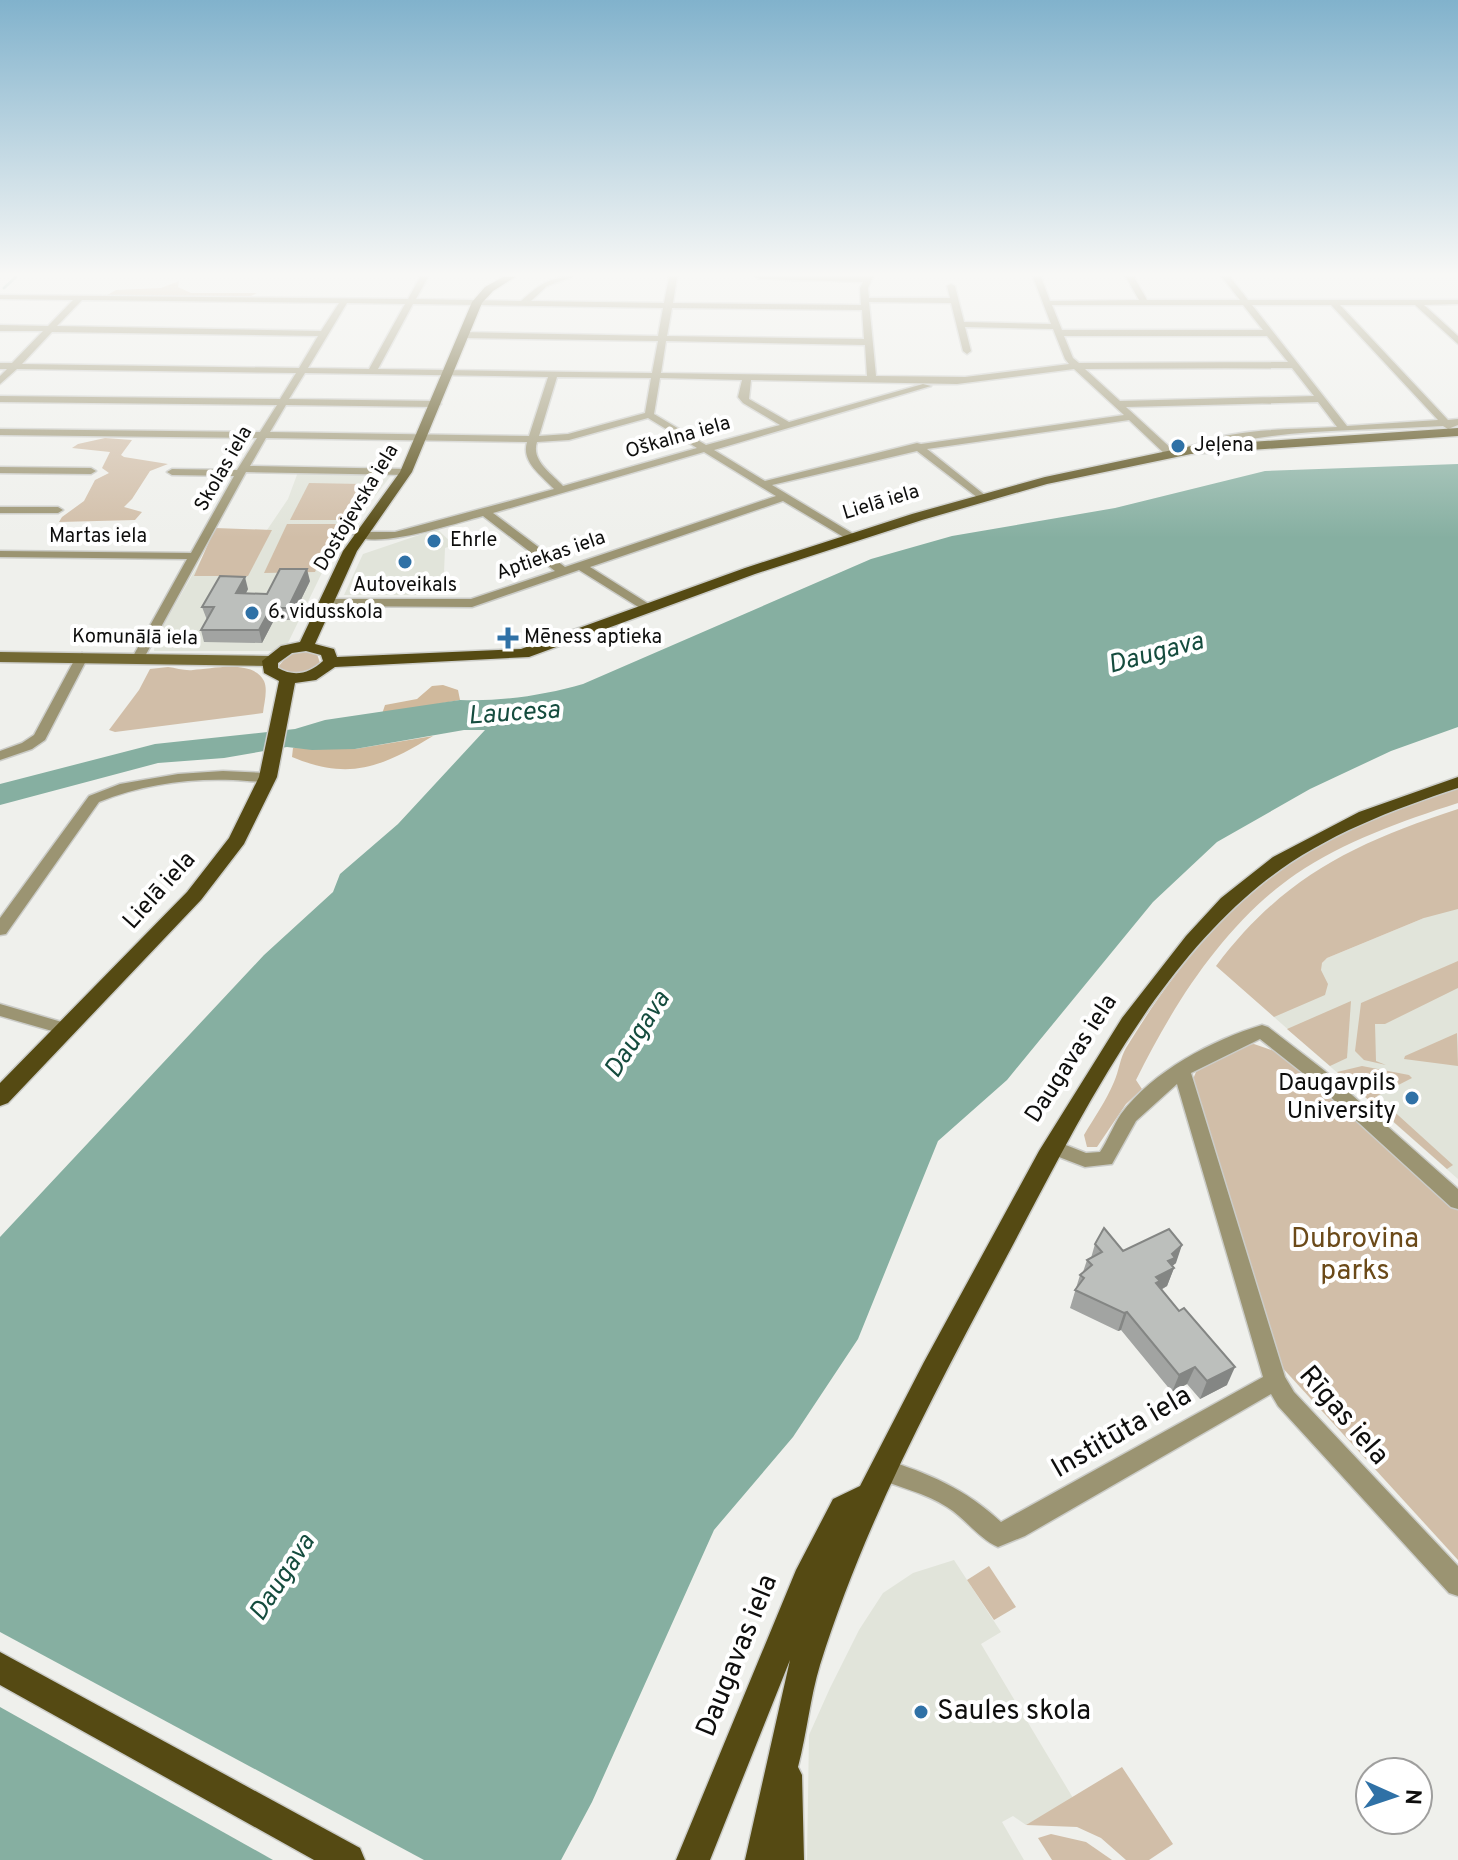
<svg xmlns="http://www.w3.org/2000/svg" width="1458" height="1860" viewBox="0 0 1458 1860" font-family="Overpass,sans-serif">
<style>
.built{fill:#e1e4da}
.green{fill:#d1bea8}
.forest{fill:#d0b99c}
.water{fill:#86afa1}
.pier{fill:#eff0ec}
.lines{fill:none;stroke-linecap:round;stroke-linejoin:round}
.stream{stroke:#86afa1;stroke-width:3}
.street-casing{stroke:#cbccc8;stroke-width:3}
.secondary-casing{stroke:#cbccc8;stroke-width:3}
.primary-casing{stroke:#cbccc8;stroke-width:3}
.street{fill:#9b9472;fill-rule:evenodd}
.secondary{fill:#736934;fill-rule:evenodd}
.primary{fill:#554a13;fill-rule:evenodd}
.wall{fill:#a2a4a2}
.shaded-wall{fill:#848684}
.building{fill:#bcbfbc;stroke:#848684;stroke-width:2}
.poi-dot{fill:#2f71a6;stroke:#fff;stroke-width:3}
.labels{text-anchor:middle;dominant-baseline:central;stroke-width:8;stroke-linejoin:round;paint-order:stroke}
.far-street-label{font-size:20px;fill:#0e0e0d;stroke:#fff}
.far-poi-label{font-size:20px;fill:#0e0e0d;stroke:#fff;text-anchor:start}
.street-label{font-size:24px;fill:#0e0e0d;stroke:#fff}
.poi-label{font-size:24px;fill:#0e0e0d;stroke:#fff;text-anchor:end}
.water-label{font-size:26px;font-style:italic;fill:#154c3e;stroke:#fff}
.near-park-label{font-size:28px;fill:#6b4a19;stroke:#fff}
.near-street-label{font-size:28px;fill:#0e0e0d;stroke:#fff}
.near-poi-label{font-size:28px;fill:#0e0e0d;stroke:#fff;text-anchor:start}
</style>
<rect width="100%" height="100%" fill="#eff0ec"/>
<g class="built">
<polygon points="298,472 393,473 332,552 286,647 276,651 154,651 155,640 218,530 267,530 288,499"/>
<polygon points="437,529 454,545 445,548 444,573 446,578 440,595 344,595 363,554"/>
<polygon points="1458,882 1458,1179 1274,1017 1327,958 1424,918"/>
<polygon points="954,1560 1001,1632 981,1644 1073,1798 1026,1825 1013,1816 1002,1822 1024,1860 807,1860 809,1735 830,1688 859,1630 883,1593 913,1573"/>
</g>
<g class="green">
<polygon points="105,438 132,440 121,455 124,457 168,464 150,471 132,499 124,507 142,512 135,520 59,522 62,517 84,501 95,480 109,473 102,468 110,452 72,448 78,444"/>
<polygon points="309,483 362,484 346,520 290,520"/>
<polygon points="287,524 336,524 315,572 264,573"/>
<polygon points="215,528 272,530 248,576 194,576"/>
<path d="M303,651L317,654L320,663C308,674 291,677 278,667L290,653Z"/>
<path d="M168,667C176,668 185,671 193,670C212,669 253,659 264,681C268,690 264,703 263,713L115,732L109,730L139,690L150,669Z"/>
<path d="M1458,788V803C1402,821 1345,841 1296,874C1225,923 1174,1003 1136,1080L1142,1089L1126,1104L1097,1147H1087L1084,1135C1094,1118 1106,1101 1114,1082C1119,1071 1120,1058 1126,1048C1212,907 1299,835 1458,788Z"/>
<path d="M1458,809V909L1424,918L1327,958L1322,963L1321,970L1328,984L1325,995L1274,1017L1216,966C1283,877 1354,843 1458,809Z"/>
<polygon points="1458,961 1458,988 1385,1024 1375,1024 1376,1061 1386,1065 1364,1060 1355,1051 1361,1003"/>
<polygon points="1351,1001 1347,1058 1330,1066 1287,1029"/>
<polygon points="1457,1033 1458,1066 1404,1059 1405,1056"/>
<polygon points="1254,1044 1286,1055 1458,1210 1458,1560 1279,1364 1193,1079 1196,1072 1244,1045"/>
<polygon points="1362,1066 1409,1075 1412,1078 1377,1096 1453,1165 1447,1169 1337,1072"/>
<polygon points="989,1566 1016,1607 994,1620 967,1580"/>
<polygon points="1122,1767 1173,1844 1149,1860 1126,1860 1101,1838 1077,1827 1026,1825"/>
<polygon points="1051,1834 1086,1842 1112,1860 1052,1860 1038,1838"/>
</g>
<g class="forest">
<polygon points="179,281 178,287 191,293 257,293 247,298 104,297 116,290 161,288"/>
<polygon points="443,685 458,690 460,700 382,714 385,705 417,699 432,686"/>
<path d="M433,736C382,767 350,781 292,757L293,748L355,749Z"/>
</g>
<path class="water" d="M1458,464V727L1391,751L1310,789L1217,842L1153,902L1007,1080L938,1141L858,1339L793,1437L714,1530L592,1802L561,1860H0V1237L264,955L333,892L340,874L398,824L485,730H464L355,749L312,750L287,747L224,758L158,763L0,805V784L155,744L295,729L325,720L460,700C500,702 545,695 583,684L871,559L952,536L1115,508L1265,471Z"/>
<polygon class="pier" points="0,1632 424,1860 273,1860 0,1707"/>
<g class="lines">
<polyline class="stream" points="4,288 16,277"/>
<defs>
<g id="street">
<path d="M420,277H428L416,299L521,301C538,286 548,277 572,277L547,286L531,301L664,303L669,277H677L673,303L861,305L860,288L863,282L760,279L756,277H873L868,288L869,298H950L947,286L951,284L955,286L964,322L1051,324L1033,277H1041L1050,301L1139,300L1126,277H1134L1147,300H1240L1222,277H1230L1248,300H1458V304L1424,305L1458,336V344L1415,305H1340L1448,420L1458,419V425L1448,429L1443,426C1364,431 1265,428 1191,453L1186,450L1187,448C1232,427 1289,430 1337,427L1318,402L1126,407L1175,452V456H1167L1129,420L927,449L986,496L987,498L982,501L917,451L772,485L855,535V539H847L783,501L590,567L652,606L654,609L648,613L579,570L472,607L320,606L318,603L324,599H471L555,571L483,516C456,523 377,550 353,535L359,532H395L554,489C541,475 521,462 527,442L266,438L250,466L406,469L411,472L406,475L246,472L144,658L138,662L132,658L187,559L0,557V551L191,553L234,476L172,475L167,472L172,469L237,470L257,438L0,435V429L260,432L277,405L0,402V396L280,399L296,373L17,369L0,384V376L7,369H0V363H12L43,331H0V325L48,326L73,300L0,299V295L408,299ZM82,300L339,303L321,331L57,326ZM869,302L951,303L963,351L967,354L971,351L965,327L1053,329L1065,359L1069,364L965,377L876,376ZM347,303L405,304L369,369L308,368ZM413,304L663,308L658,336L463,332L459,335L463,338L658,341L652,373L378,369ZM1052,305H1243L1263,330H1062ZM1252,305H1331L1438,420L1347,426ZM672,308L862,310L864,339L667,336ZM52,332L318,336L299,368L22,364ZM1064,336H1267L1288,362L1079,363L1073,358ZM666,341L865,345L867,376L661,373ZM1292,368L1314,396L1120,401L1085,369ZM1074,369L1124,415L921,444L917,443L765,481L714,450L931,386L923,384L789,422L749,399L751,380L957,384ZM305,373L548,377L529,436L270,432L286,405L436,407L441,404L436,401L289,399ZM557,377L651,378L645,413L568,434L539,436ZM660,378L742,380L738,397L743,403L780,425L706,445L654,414ZM648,418L697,448L563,486C551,473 531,461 537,442L569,440ZM704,452L776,496L565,567L493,513Z"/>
<polygon points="0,467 91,468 96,471 91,474 0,473"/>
<polygon points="0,507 58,507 63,510 58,513 0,513"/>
<polygon points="82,653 88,657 45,740 32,749 0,760 0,751 22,743 34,735 76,657"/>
<path d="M223,771L268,773L275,777C265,785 246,780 233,780C189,778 140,785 99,802L6,934L0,935V918L89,796L120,784L178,774Z"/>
<polygon points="0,1004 72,1025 75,1029 72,1033 66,1035 0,1016"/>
<path d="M1262,1025L1268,1027L1325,1071L1458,1189V1209L1451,1207L1313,1081L1260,1039L1191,1073L1285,1377L1294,1392L1458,1566V1596L1449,1593L1278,1406L1271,1394L1025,1536L998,1547C979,1539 965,1518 947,1507C925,1493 899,1487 875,1478L872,1470L875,1462L883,1459C928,1473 966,1489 1001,1522L1263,1377L1177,1084L1136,1121L1112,1164L1085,1167L1046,1152L1044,1147L1046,1142L1053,1140L1086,1153L1100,1152C1108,1140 1113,1126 1121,1114C1153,1071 1212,1040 1262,1025Z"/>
</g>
<polygon id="secondary" points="0,652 270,656 278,661 270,666 0,662"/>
<g id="primary">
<path d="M503,277H515L493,291L482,303L412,472L357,551L315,644L334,649L337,657L521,649L745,568L912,514L1045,477L1191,446L1458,428V436L1191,454L1047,484L922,520L755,574L529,657L335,667L316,680L295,683L277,777L244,844L201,900L8,1103L0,1106V1083L187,892L229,838L259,777L279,681L264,673L262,661L281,646L300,642L343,551L400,472L472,302L485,287ZM306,651L321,655L323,661C309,674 294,677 278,668V663L292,653Z"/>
<path d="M1458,777V788C1388,811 1318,838 1260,885C1147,977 1074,1130 1007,1256C937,1388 865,1521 820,1665C810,1698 807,1733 798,1767L802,1775L804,1860H745L790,1660L710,1860H676L796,1570L833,1499L860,1486L924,1362L1039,1151L1122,1018L1186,936L1221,898L1273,857L1359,812Z"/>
<polygon points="0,1652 360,1848 365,1860 314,1860 0,1685"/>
</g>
</defs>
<use href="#street" class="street-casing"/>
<use href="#secondary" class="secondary-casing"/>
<use href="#primary" class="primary-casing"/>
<use href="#street" class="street"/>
<use href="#secondary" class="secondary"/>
<use href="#primary" class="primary"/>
</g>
<g class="wall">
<polygon points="310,581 291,620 274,620 262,643 204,642 201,630 207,620 202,607 248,589 246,593 267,594"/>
<polygon points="1095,1244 1176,1263 1172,1266 1174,1268 1167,1286 1161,1290 1227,1385 1200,1399 1187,1384 1172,1392 1121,1330 1118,1331 1070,1308 1080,1275 1083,1272 1087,1260 1091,1258"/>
</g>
<g class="shaded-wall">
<polygon points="307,569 310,581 291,620 288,608"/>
<polygon points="245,577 248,589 239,606 236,593"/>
<polygon points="271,608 274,620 262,643 259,630"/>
<polygon points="1182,1245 1176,1263 1171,1267 1174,1268 1167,1286 1156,1292 1156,1277 1172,1254"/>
<polygon points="1127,1312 1121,1330 1118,1331 1124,1313"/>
<polygon points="1195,1367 1187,1384 1172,1392 1179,1375"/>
<polygon points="1235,1367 1227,1385 1200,1399 1207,1381"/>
</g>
<g class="building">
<polygon points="280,569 307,569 288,608 271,608 259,630 201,630 214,607 202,607 220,576 245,577 236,593 267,594"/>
<polygon points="1104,1228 1123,1251 1169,1229 1182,1245 1172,1254 1175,1258 1168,1261 1174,1268 1156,1277 1160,1281 1156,1283 1179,1311 1184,1308 1235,1367 1207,1381 1195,1367 1179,1375 1127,1312 1124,1313 1075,1290 1084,1278 1080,1275 1092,1265 1087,1260 1102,1252 1095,1244"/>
</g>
<linearGradient id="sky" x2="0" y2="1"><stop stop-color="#81b2cc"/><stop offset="0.51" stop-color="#f8f8f6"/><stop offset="1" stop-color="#f8f8f6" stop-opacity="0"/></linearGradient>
<rect width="1458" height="538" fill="url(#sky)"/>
<g class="poi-dot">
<circle cx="1178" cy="446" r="8"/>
<circle cx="434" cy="541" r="8"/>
<circle cx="405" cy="562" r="8"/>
<circle cx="252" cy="613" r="8"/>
<path d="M504 626h8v8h8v8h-8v8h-8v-8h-8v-8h8z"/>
<circle cx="1412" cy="1098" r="8"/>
<circle cx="921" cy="1712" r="8"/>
</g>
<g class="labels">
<g class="far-street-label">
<text transform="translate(678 438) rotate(-16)">Oškalna iela</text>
<text transform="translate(224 469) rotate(-60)">Skolas iela</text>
<text transform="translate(881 503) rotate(-17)">Lielā iela</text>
<text transform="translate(357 508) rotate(-59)">Dostojevska iela</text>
<text x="98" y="537">Martas iela</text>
<text transform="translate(551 556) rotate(-19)">Aptiekas iela</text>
<text transform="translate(135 638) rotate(1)">Komunālā iela</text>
</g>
<g class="far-poi-label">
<text x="1194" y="446">Jeļena</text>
<text x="450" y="541">Ehrle</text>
<text x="405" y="586" text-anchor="middle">Autoveikals</text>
<text x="268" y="613">6. vidusskola</text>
<text x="524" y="638">Mēness aptieka</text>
</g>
<g class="street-label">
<text transform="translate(160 891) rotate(-48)">Lielā iela</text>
<text transform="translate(1072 1059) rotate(-57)">Daugavas iela</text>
</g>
<g class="poi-label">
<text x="1396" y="1084">Daugavpils<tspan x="1396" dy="28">University</tspan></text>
</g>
<g class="water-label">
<text transform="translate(1156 654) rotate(-15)">Daugava</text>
<text transform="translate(514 714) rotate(-4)">Laucesa</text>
<text transform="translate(638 1035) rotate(-57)">Daugava</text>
<text transform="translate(283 1578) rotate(-57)">Daugava</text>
</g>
<g class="near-park-label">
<text x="1355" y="1240">Dubrovina<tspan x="1355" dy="32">parks</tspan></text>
</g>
<g class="near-street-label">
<text transform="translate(1343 1416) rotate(49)">Rīgas iela</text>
<text transform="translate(1122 1433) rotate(-30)">Institūta iela</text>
<text transform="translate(738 1656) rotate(-68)">Daugavas iela</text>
</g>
<g class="near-poi-label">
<text x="937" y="1712">Saules skola</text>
</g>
</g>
<g transform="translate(1394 1796) rotate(93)"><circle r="38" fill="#ffffff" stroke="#9f9f9e" stroke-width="2"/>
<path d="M0-6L14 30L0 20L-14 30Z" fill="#2f71a6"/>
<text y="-12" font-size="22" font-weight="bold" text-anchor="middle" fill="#0e0e0d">N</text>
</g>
</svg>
